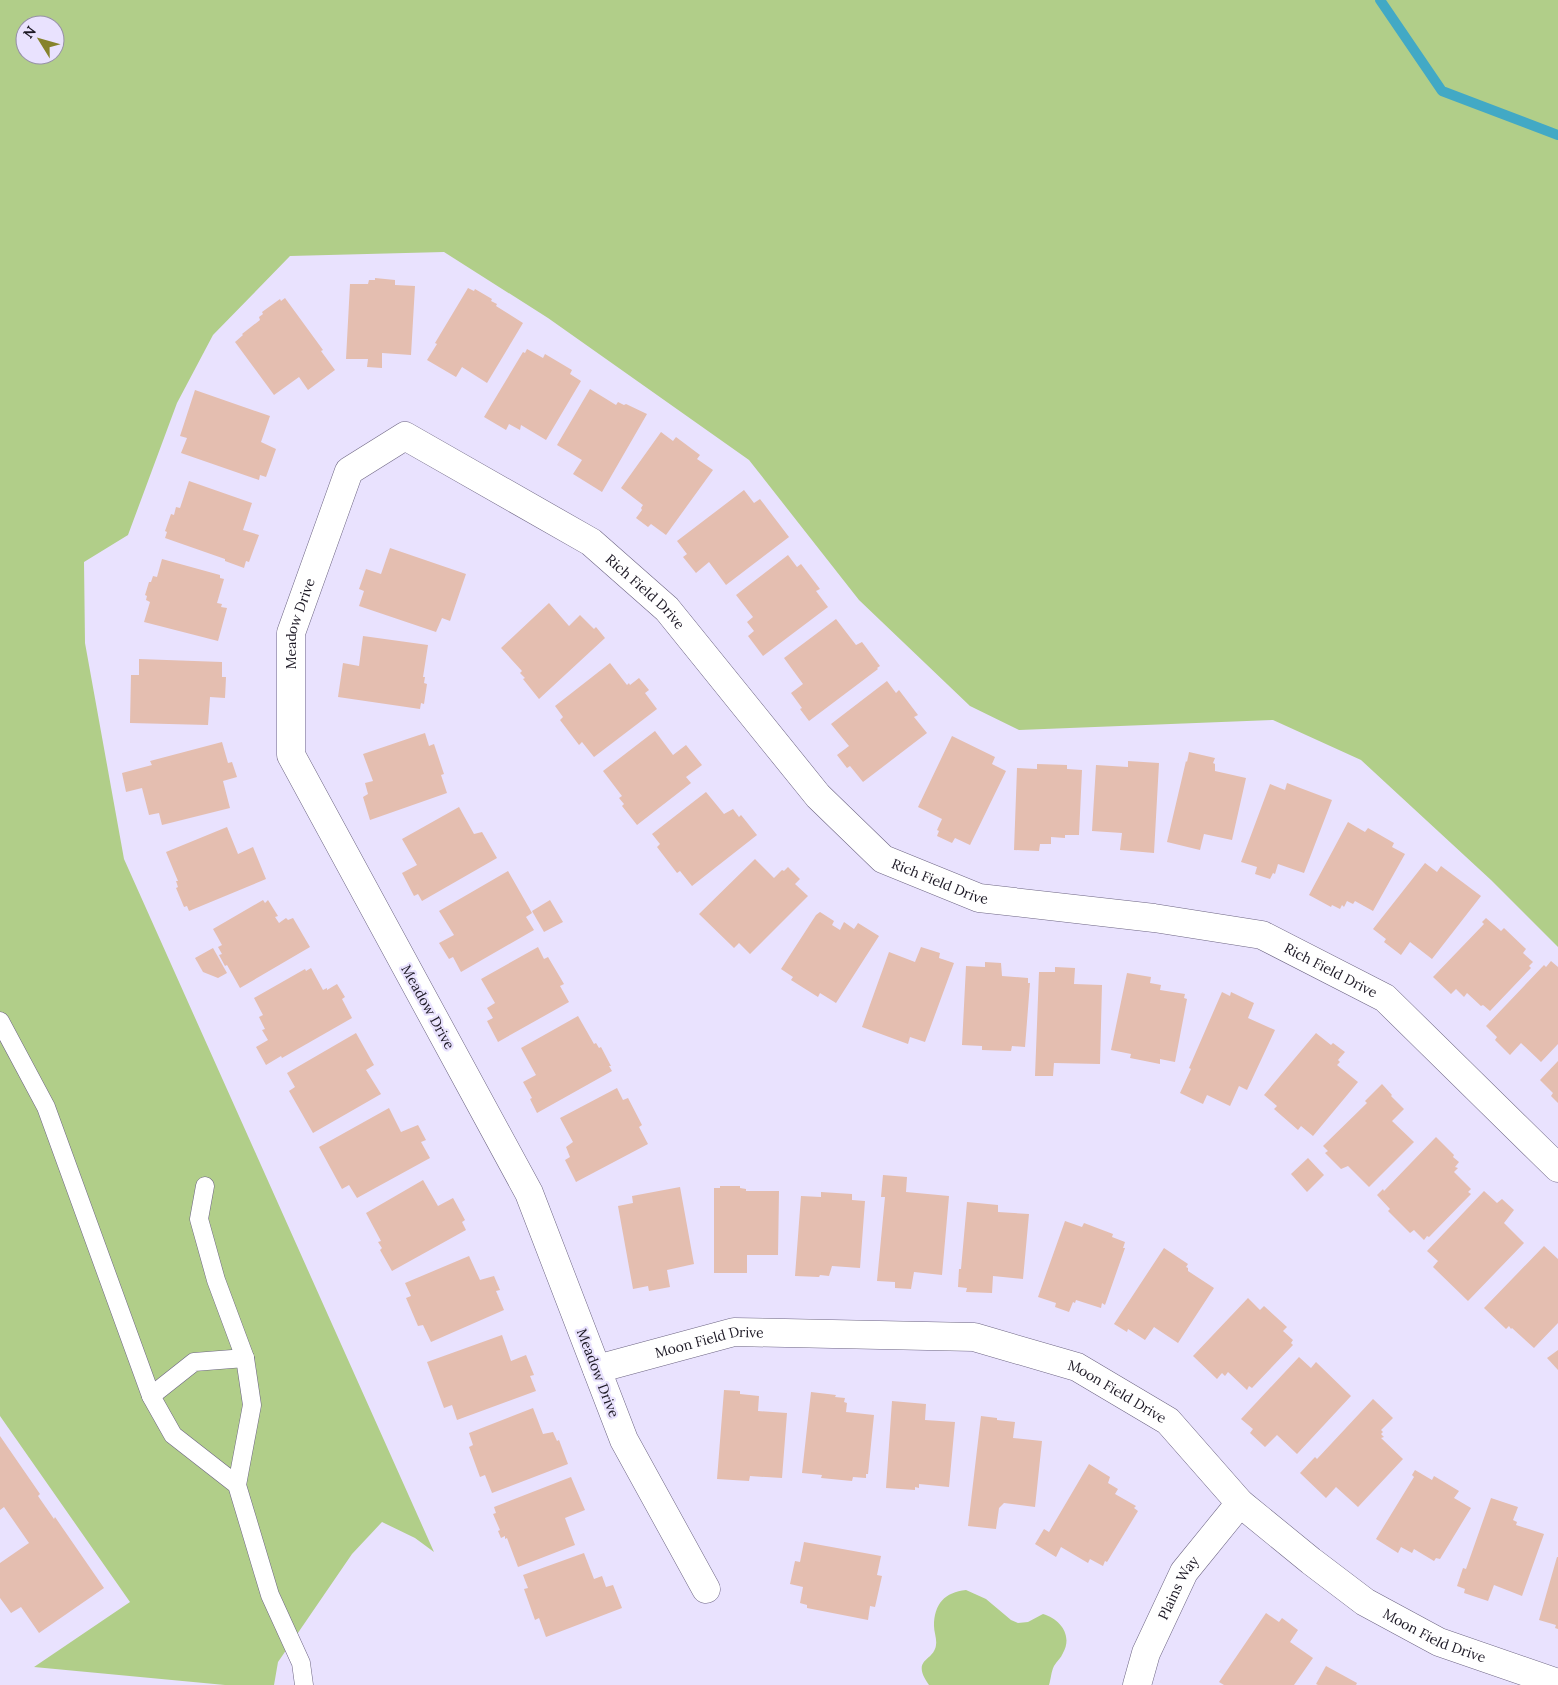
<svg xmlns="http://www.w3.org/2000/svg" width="1558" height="1685" viewBox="0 0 1558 1685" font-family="Lora,serif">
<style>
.green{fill:#b1ce89;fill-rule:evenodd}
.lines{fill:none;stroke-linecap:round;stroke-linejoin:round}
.stream{stroke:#42a9c5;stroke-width:10}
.building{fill:#e4beb0}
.lane-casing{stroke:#6d6583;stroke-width:19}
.street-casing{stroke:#6d6583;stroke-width:29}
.lane{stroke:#fff;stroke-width:18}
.street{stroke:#fff;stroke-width:28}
.labels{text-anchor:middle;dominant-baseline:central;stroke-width:4.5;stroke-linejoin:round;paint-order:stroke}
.street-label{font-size:14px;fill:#1c1824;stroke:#e9e2fe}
</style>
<rect width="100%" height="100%" fill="#e9e2fe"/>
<g class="green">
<path d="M0,0H1558V947L1491,880L1361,760L1273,720L1019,730L970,706L859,600L749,460L548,318L444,252L290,256L213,335L177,403L128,535L84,562L85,643L124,859L434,1552L415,1538L382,1522L352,1554L278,1662L274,1685H225L34,1667L130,1602L0,1416ZM25,25H55V55H25Z"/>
<path d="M966,1590L986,1599L1011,1620L1018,1623L1028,1622L1043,1614C1060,1619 1073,1635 1063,1653C1061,1658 1057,1661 1054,1666C1051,1672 1051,1679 1049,1685H929C910,1658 934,1662 936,1645C937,1639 934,1632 934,1626C934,1604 945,1592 966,1590Z"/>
</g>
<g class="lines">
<polyline class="stream" points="1380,0 1442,91 1558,135"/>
</g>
<g class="building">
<polygon points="375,278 395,280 395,285 415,286 411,355 382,353 382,368 367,367 368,359 346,359 350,284 368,284 369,280 375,280"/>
<polygon points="468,288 474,291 475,289 492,299 491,301 497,304 496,306 523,323 487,383 462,367 456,377 427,360 437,344 435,343"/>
<polygon points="285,298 323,350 321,351 335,370 308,390 299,377 274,395 235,342 243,335 242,334 260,320 259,317 263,314 262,312 280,299 281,301"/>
<polygon points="527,349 543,358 545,354 572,370 570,374 581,381 546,440 521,425 520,430 509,424 506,430 484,417 523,352 525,353"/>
<polygon points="590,389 616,405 618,402 624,405 626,404 647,414 602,492 573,474 582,460 557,445"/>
<polygon points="195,390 270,416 261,442 276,449 266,477 260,475 259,480 181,453 187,438 180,436"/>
<polygon points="661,432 673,441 676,437 700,455 697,459 713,470 666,535 651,524 648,527 636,518 642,510 641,508 643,505 621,488"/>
<polygon points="189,481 252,503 243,530 259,535 249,562 246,561 244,568 225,561 225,559 165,538 167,532 165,531 171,514 174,515 176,507 180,508"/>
<polygon points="744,490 754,503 760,499 789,537 726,585 709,562 696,573 683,557 687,554 677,541"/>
<polygon points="390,548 466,574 450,621 442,618 436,632 359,606 364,591 359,589 366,569 381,574"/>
<polygon points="788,555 797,567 801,564 820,589 816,591 828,607 763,656 748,636 754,631 747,622 753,617 736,595"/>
<polygon points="162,559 220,575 220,578 224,579 217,603 222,604 221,607 227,608 218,641 144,622 150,602 146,600 147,596 145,595 149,582 151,582 153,576 157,577"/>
<polygon points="549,603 569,626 580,615 594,629 596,627 605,638 539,699 523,679 525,678 520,673 522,671 501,648"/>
<polygon points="836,619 856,645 862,642 880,666 877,668 878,669 809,721 800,709 802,708 791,693 803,684 784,658"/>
<polygon points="363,636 428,645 423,677 425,677 424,683 427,684 424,704 421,703 420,709 338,697 343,663 359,666"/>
<polygon points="139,659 222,662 222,677 226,677 225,698 210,697 208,725 130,723 131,675 139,675"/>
<polygon points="610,663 627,685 629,683 630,685 639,678 649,690 645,693 657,709 594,757 582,742 579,745 560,720 563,717 555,706"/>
<polygon points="887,681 896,693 899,690 918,715 914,717 927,733 863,782 850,766 847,768 837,755 849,746 831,724"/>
<polygon points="655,731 673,755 686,745 702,765 686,777 691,783 637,825 622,806 624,804 619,798 622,796 603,771"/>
<polygon points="425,733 429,746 434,744 444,774 441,775 447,793 370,820 363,797 368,794 365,783 373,781 363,754"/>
<polygon points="952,736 995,757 992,764 1006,771 970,845 955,838 952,843 937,836 939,831 937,830 942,819 918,807"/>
<polygon points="222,742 228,763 232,762 237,777 223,781 230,808 162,825 159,813 149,815 142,788 126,792 122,773 152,765 150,761"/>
<polygon points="1189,752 1215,758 1213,763 1215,764 1215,771 1246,778 1232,840 1204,834 1200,850 1167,842 1186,761 1187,762"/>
<polygon points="1128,761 1159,763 1154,853 1120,850 1122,833 1092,831 1096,765 1128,767"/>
<polygon points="1037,764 1067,765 1067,769 1082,770 1079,835 1065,835 1065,838 1051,837 1051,844 1040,844 1039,851 1014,850 1017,768 1037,769"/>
<polygon points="1287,783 1332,800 1304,873 1278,864 1275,874 1273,873 1270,879 1255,874 1257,867 1241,862 1270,784 1285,790"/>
<polygon points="706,792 724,814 733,809 739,817 741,815 757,835 692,886 680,871 677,873 657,847 660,844 652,834"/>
<polygon points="459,807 474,834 482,832 497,858 422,901 418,894 414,896 402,873 417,865 402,839"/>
<polygon points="1348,822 1365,832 1368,828 1394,843 1392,847 1405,854 1373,911 1355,901 1353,904 1347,901 1344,907 1342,905 1340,909 1332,905 1331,907 1309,895"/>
<polygon points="227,827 238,854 253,847 266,879 189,911 187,906 184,907 176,888 178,887 176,881 178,881 166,852"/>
<polygon points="755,859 774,878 782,870 784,871 788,867 800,879 795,884 808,896 750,954 739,943 734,948 699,914"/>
<polygon points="1425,863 1437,872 1441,866 1481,896 1432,959 1410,942 1401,955 1384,942 1386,939 1373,929"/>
<polygon points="508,871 532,913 526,917 534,930 461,972 453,957 449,959 439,943 454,935 439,911"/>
<polygon points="263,900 265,903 268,900 278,916 275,917 279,923 286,918 288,920 293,918 310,947 240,988 227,965 225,966 219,955 222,954 218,947 222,945 213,929"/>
<polygon points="550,900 563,922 544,932 532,911"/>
<polygon points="820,912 834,921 832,925 840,930 844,922 854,929 858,923 879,936 836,1003 820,993 818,997 791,980 793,977 781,969 816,915"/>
<polygon points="1486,918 1501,931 1504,928 1526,949 1523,953 1533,962 1529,966 1531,968 1490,1011 1483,1005 1481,1006 1467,993 1464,997 1456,989 1451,994 1433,977 1484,924 1482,922"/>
<polygon points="538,947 544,959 548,957 564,984 560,986 569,1002 498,1042 487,1021 493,1018 487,1008 495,1003 481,979"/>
<polygon points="921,947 940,953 939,958 954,963 925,1042 910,1037 908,1044 862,1027 889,952 915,962"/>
<polygon points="213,948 227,973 218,978 203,972 195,958"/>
<polygon points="1551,961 1558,967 1558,1044 1541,1062 1521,1043 1510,1055 1495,1040 1497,1037 1486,1026 1544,965 1546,967"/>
<polygon points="985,962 1001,963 1002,976 1028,978 1028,983 1030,983 1025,1047 1012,1046 1011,1051 982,1050 982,1046 962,1045 966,966 985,967"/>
<polygon points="1055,967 1075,968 1074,984 1102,985 1100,1064 1054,1063 1053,1076 1035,1076 1039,972 1055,972"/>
<polygon points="311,968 323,990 327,988 327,990 337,984 345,997 342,999 352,1018 282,1058 281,1056 266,1065 256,1047 268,1040 262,1030 265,1029 259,1017 263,1015 254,998 305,969 306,971"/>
<polygon points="1127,973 1151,977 1150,983 1161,985 1160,990 1185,994 1184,998 1187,999 1175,1062 1160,1059 1160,1064 1130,1058 1131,1054 1111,1050"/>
<polygon points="1222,992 1230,996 1231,992 1254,1003 1248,1018 1275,1030 1247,1090 1239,1086 1230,1106 1207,1095 1203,1104 1180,1093 1191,1069 1189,1068"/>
<polygon points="578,1016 594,1044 596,1043 599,1048 601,1047 611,1066 609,1066 612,1071 537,1113 530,1099 532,1098 523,1082 536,1075 521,1048"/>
<polygon points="356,1033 374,1065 366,1070 381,1094 313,1133 289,1091 295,1087 287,1073"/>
<polygon points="1316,1033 1331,1045 1333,1043 1345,1052 1338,1060 1340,1062 1337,1065 1358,1082 1313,1136 1301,1126 1298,1130 1274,1109 1277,1106 1264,1095"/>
<polygon points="1558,1061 1558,1103 1551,1096 1553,1093 1540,1080"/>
<polygon points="1382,1084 1392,1095 1391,1096 1404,1109 1392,1121 1414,1142 1369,1187 1348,1166 1341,1169 1325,1153 1328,1151 1323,1146 1367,1103 1365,1101"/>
<polygon points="617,1088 623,1100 628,1098 642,1125 639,1127 648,1144 576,1182 565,1160 570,1157 566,1147 573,1142 560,1118"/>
<polygon points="389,1108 401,1132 418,1125 426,1140 421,1142 430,1158 357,1198 349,1185 342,1189 319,1147"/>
<polygon points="1436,1137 1454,1155 1453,1157 1459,1162 1455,1167 1458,1168 1454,1172 1471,1189 1468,1192 1471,1194 1429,1237 1427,1236 1424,1240 1414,1230 1410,1233 1388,1211 1390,1209 1377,1195 1383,1189 1384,1191"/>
<polygon points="1308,1158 1324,1175 1307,1192 1291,1174"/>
<polygon points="883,1175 907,1177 906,1192 949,1196 942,1275 914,1272 911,1289 895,1288 895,1282 877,1281 885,1197 881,1197"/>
<polygon points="423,1180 438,1206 453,1198 465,1220 462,1222 466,1230 392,1271 380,1250 382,1248 378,1242 381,1241 366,1213"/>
<polygon points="720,1186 740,1186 740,1188 746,1189 746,1191 779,1191 778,1255 747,1255 747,1273 714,1273 714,1188 720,1188"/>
<polygon points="680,1187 694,1264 667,1270 670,1287 649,1291 648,1286 633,1289 618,1206 633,1203 632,1196"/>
<polygon points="1484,1191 1497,1203 1502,1199 1514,1210 1504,1223 1524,1243 1468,1301 1433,1267 1438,1261 1427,1251"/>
<polygon points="821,1192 852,1194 852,1200 865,1201 860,1268 832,1266 829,1276 820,1275 819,1277 795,1276 801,1196 821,1197"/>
<polygon points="967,1202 998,1205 998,1212 1029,1214 1023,1279 993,1276 992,1293 966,1292 967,1288 958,1287 959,1269 961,1269"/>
<polygon points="1065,1221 1082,1227 1084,1223 1113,1234 1112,1237 1125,1242 1123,1248 1125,1248 1105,1305 1102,1303 1101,1308 1076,1300 1075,1303 1073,1302 1069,1312 1055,1307 1056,1303 1038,1297"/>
<polygon points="1544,1246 1558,1259 1558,1323 1534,1348 1512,1328 1511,1329 1509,1326 1506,1329 1484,1308"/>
<polygon points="1164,1248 1188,1264 1186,1267 1188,1268 1188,1271 1214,1288 1178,1343 1154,1327 1145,1340 1128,1329 1127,1332 1114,1324"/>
<polygon points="469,1256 480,1280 494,1276 500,1290 496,1291 504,1310 431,1342 423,1325 418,1326 406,1298 411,1296 405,1283"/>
<polygon points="1248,1298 1260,1310 1264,1306 1287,1327 1283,1331 1293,1340 1291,1343 1293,1345 1252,1388 1249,1386 1247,1390 1228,1372 1225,1376 1222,1373 1217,1379 1193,1356"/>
<polygon points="502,1335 511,1361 526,1355 534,1375 530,1376 536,1391 457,1420 452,1405 444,1408 427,1362"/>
<polygon points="1558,1350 1558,1370 1547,1358"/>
<polygon points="1299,1357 1311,1368 1316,1362 1351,1396 1297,1454 1277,1435 1265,1447 1250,1433 1253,1429 1241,1419"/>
<polygon points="724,1390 740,1391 740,1394 759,1396 758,1411 787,1413 782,1478 750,1476 749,1481 717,1479"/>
<polygon points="811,1392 836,1395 835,1397 845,1398 844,1402 847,1403 846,1412 874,1415 868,1474 866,1474 866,1478 853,1477 852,1481 821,1478 822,1475 802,1473"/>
<polygon points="1373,1399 1393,1418 1381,1430 1383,1432 1381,1434 1384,1437 1381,1438 1403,1459 1358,1507 1336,1487 1326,1498 1300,1473 1315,1457 1317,1459"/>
<polygon points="892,1401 926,1404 925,1420 955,1422 949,1487 919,1484 919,1488 915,1487 915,1490 886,1488"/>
<polygon points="533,1408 543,1434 553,1432 557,1441 559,1440 568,1464 492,1493 485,1475 480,1477 469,1447 473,1445 469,1433"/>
<polygon points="981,1416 997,1418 997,1420 1015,1422 1013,1438 1042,1441 1035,1507 1004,1503 999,1508 996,1529 968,1526"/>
<polygon points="0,1436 40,1494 38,1496 54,1519 55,1517 104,1588 39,1633 21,1607 11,1613 0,1598 0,1563 29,1543 4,1507 0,1510"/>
<polygon points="1089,1464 1110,1477 1108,1483 1118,1489 1115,1494 1136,1506 1134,1508 1138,1511 1107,1562 1105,1561 1103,1566 1090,1559 1088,1563 1061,1547 1056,1557 1035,1544 1044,1529 1049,1532"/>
<polygon points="1415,1470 1432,1480 1434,1476 1459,1491 1454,1498 1471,1508 1440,1559 1436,1558 1434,1561 1414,1549 1412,1553 1401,1547 1398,1553 1376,1539 1414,1477 1412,1475"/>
<polygon points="571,1477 585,1510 565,1518 575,1545 518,1567 507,1538 505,1539 505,1536 501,1538 498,1531 500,1530 493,1514 496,1513 494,1507"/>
<polygon points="1491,1498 1518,1507 1513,1520 1517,1522 1516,1525 1544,1534 1522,1596 1494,1585 1488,1601 1464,1593 1465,1589 1457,1586 1463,1568 1466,1569"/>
<polygon points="804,1542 881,1556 877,1575 882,1576 875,1607 870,1606 868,1620 807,1608 807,1605 800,1603 803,1587 790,1584 795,1561 800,1562"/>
<polygon points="584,1553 594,1579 602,1576 606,1587 613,1585 622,1608 546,1637 539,1618 535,1620 524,1589 528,1588 523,1575"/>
<polygon points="1557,1557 1558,1557 1558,1629 1555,1628 1556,1625 1539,1620"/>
<polygon points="1266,1613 1279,1622 1282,1618 1298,1630 1290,1642 1313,1658 1294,1685 1224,1685 1219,1682"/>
<polygon points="1326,1666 1357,1683 1356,1685 1318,1685 1316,1684"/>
</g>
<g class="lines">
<defs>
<g id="lane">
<polyline points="0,1021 46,1107 151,1396"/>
<polyline points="205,1186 199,1219 216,1280 245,1358"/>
<polyline points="237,1485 173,1435 151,1396 194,1362 245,1358 252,1405 237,1485 270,1595 301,1663 304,1685"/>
</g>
<g id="street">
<path id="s1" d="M597,1369L734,1332L974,1337L1077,1367L1168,1421L1240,1503L1311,1561L1365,1602L1439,1642L1558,1683"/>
<path id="s2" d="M706,1589L624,1440L529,1193L291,755V633L349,471L405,436L591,542L667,609L818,796L883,859L979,898L1154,918L1262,935L1385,998L1558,1168"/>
<path id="s3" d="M1137,1685L1146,1653L1184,1572L1240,1503"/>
</g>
</defs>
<use href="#lane" class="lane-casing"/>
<use href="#street" class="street-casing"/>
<use href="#lane" class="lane"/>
<use href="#street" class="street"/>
</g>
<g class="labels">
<g class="street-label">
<text stroke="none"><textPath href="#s2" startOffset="1581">Rich Field Drive</textPath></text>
<text stroke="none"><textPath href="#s2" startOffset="1066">Meadow Drive</textPath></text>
<text stroke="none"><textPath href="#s2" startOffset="2001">Rich Field Drive</textPath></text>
<text stroke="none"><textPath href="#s2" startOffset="2406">Rich Field Drive</textPath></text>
<text transform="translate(428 1007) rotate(61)">Meadow Drive</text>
<text stroke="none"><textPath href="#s1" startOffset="116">Moon Field Drive</textPath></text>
<text transform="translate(598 1373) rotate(69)">Meadow Drive</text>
<text stroke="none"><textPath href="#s1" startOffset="536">Moon Field Drive</textPath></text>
<text stroke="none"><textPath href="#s3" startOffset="106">Plains Way</textPath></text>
<text stroke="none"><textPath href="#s1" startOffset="941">Moon Field Drive</textPath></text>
</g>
</g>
<g transform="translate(40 40) rotate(307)"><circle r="24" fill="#e9e2fe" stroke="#9791a7"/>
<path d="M0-4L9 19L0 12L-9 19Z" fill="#86832c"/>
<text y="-8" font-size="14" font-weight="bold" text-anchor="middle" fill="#1c1824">N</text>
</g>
</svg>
